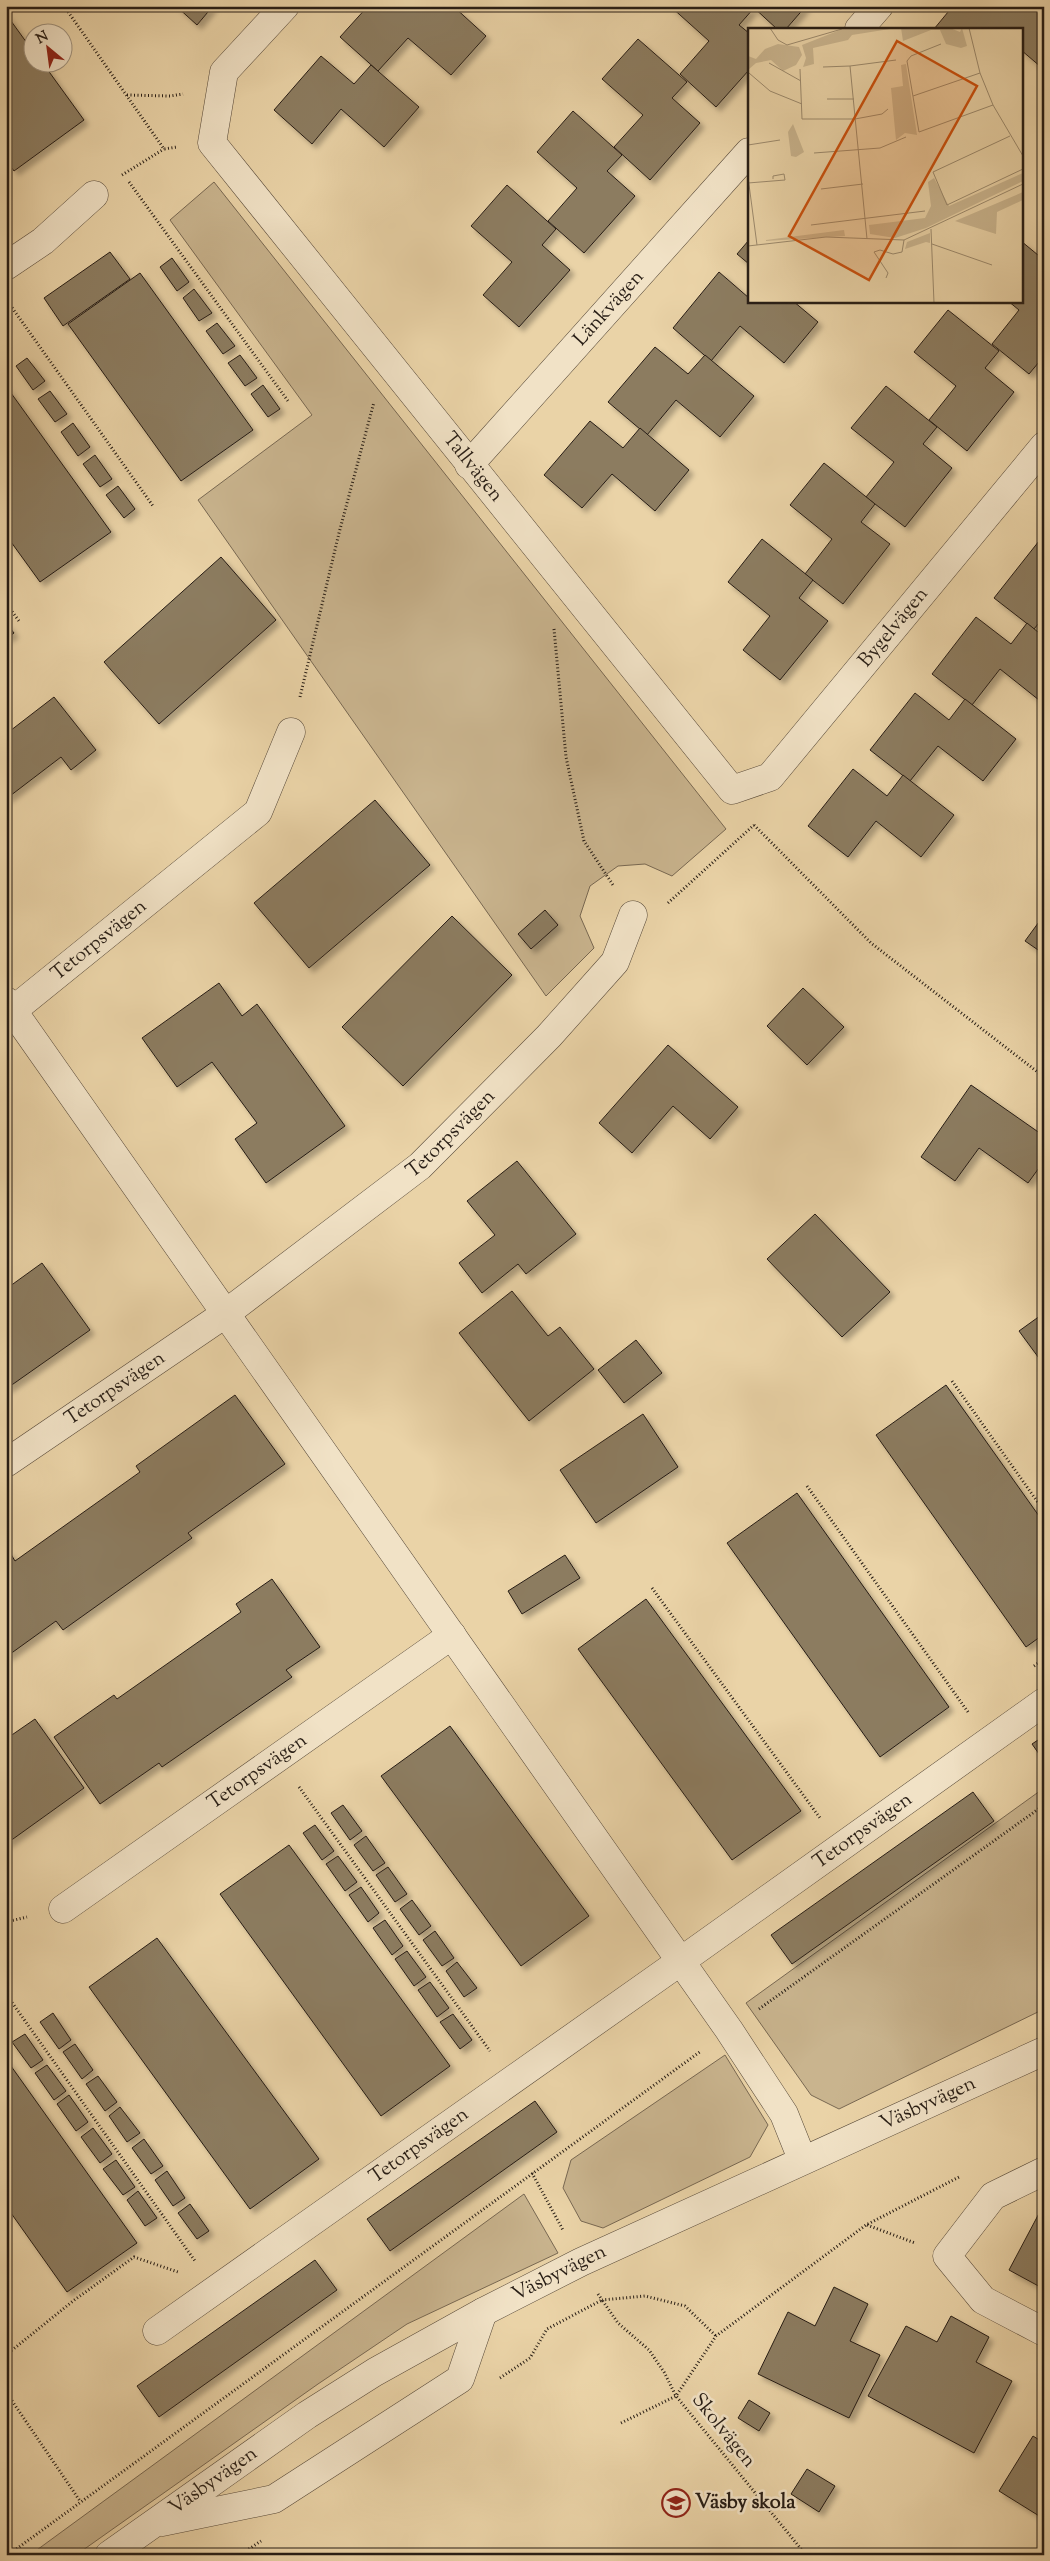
<svg xmlns="http://www.w3.org/2000/svg" width="1050" height="2561" viewBox="0 0 1050 2561" font-family="'Sorts Mill Goudy',serif">
<style>
.green{fill:#c9b48e;stroke:#786852}
.building{fill:#8c7c61;stroke:#271d15;filter:url(#shadow)}
.lines{fill:none;stroke-linecap:round;stroke-linejoin:round}
.minor-casing{stroke:#584a3a;stroke-width:29}
.path{stroke:#271d15;stroke-width:3;stroke-dasharray:1 2.5;stroke-linecap:butt}
.minor{stroke:#f1e2c6;stroke-width:28}
.labels{text-anchor:middle;dominant-baseline:central;stroke-width:5;stroke-linejoin:round;paint-order:stroke}
.street-label{font-size:20px;fill:#271d15;stroke:#f1e2c6}
.poi-label{font-size:20px;font-weight:bold;fill:#271d15;stroke:#f1e2c6;text-anchor:start}
.inset-road{fill:none;stroke:#9c8a6d;stroke-width:1}
.view{fill:#cb500d;fill-opacity:0.15;stroke:#cb500d;stroke-width:2.5}
.inset-edge{fill:none;stroke:#271d15;stroke-width:2.5}
</style>
<defs>
<filter id="shadow"><feDropShadow dx="4.5" dy="4.5" stdDeviation="2.5" flood-color="#0004"/></filter>
</defs>
<rect width="100%" height="100%" fill="#ead3a7"/>
<filter id="stains"><feTurbulence type="fractalNoise" baseFrequency=".004" numOctaves="4"/><feColorMatrix values="0 0 0 0 .2 0 0 0 0 .09 0 0 0 0 .02 0 0 0 .5 -.17"/></filter>
<radialGradient id="worn" r=".72"><stop offset=".6" stop-color="#630" stop-opacity="0"/><stop offset="1" stop-color="#630" stop-opacity=".3"/></radialGradient>
<g class="green">
<polygon points="214,182 726,829 672,876 645,864 618,866 590,886 580,916 594,948 546,996 198,500 312,415 170,220"/>
<polygon points="1044,1788 1044,2009 839,2109 811,2095 746,2003"/>
<polygon points="725,2055 768,2125 750,2157 603,2228 581,2221 563,2188 571,2160"/>
<polygon points="524,2194 558,2253 407,2324 318,2384 76,2555 30,2555"/>
</g>
<g class="building">
<polygon points="176,6 213,6 197,25"/>
<polygon points="368,6 414,6 420,12 426,6 453,6 486,36 451,75 408,38 378,71 340,37"/>
<polygon points="670,6 754,8 739,25 749,33 749,70 716,107 680,74 709,41"/>
<polygon points="752,6 806,6 786,29 777,29"/>
<polygon points="953,6 1044,6 1044,63 1041,67 1021,50 1021,29 934,29"/>
<polygon points="6,14 32,50 32,62 42,62 84,120 14,171 6,160"/>
<polygon points="638,39 687,82 672,98 700,123 650,180 614,147 643,115 602,79"/>
<polygon points="321,56 354,84 371,65 419,107 384,147 341,109 312,144 274,110"/>
<polygon points="573,111 622,155 607,171 635,196 584,253 548,221 577,188 537,152"/>
<polygon points="507,185 556,229 542,245 570,270 519,327 483,295 512,262 471,226"/>
<polygon points="749,240 749,264 737,254"/>
<polygon points="1021,241 1044,260 1044,356 1029,374 992,344 1019,310 1008,301 1021,301"/>
<polygon points="110,252 130,279 63,326 44,298"/>
<polygon points="172,258 189,282 177,291 160,267"/>
<polygon points="719,272 749,298 749,301 793,301 818,322 784,363 740,326 711,361 673,328"/>
<polygon points="140,273 253,430 181,481 68,324"/>
<polygon points="194,289 212,313 199,321 183,298"/>
<polygon points="948,310 999,351 985,368 1014,392 967,451 929,420 956,386 914,352"/>
<polygon points="217,323 235,346 223,354 206,331"/>
<polygon points="655,347 688,374 705,355 754,396 720,437 676,400 647,435 608,402"/>
<polygon points="240,355 257,378 245,386 228,363"/>
<polygon points="27,358 45,381 33,390 16,366"/>
<polygon points="263,385 280,409 268,417 251,394"/>
<polygon points="6,386 111,532 40,582 6,535"/>
<polygon points="886,386 937,427 923,444 952,468 905,527 866,497 894,462 851,428"/>
<polygon points="50,391 67,414 55,422 38,399"/>
<polygon points="590,421 623,448 640,428 689,470 655,511 612,474 582,508 544,475"/>
<polygon points="73,423 90,447 78,456 61,432"/>
<polygon points="95,455 112,479 100,487 83,464"/>
<polygon points="824,463 875,504 861,522 890,544 843,604 805,574 832,539 790,505"/>
<polygon points="118,486 135,509 124,518 106,495"/>
<polygon points="762,539 813,580 799,598 828,621 780,680 743,650 770,616 728,582"/>
<polygon points="1039,541 1044,545 1044,617 1034,629 994,598"/>
<polygon points="221,557 276,620 159,724 104,662"/>
<polygon points="976,617 1011,644 1027,623 1044,637 1044,704 1000,669 972,705 932,674"/>
<polygon points="6,623 14,633 6,639"/>
<polygon points="915,693 949,720 965,699 1016,739 983,781 938,746 910,781 870,750"/>
<polygon points="54,697 96,750 71,770 61,757 6,799 6,734"/>
<polygon points="853,769 887,796 903,775 954,815 921,857 876,821 848,857 808,826"/>
<polygon points="375,800 430,865 309,968 254,903"/>
<polygon points="545,910 558,925 531,949 518,934"/>
<polygon points="1044,915 1044,954 1025,941"/>
<polygon points="452,916 512,975 403,1086 342,1027"/>
<polygon points="219,983 242,1016 257,1004 345,1126 266,1183 235,1139 257,1123 212,1062 177,1087 142,1038"/>
<polygon points="803,988 844,1027 807,1065 767,1026"/>
<polygon points="668,1045 738,1107 710,1139 673,1106 632,1153 599,1123"/>
<polygon points="971,1085 1044,1136 1044,1161 1028,1183 979,1148 955,1181 921,1157"/>
<polygon points="517,1161 576,1234 526,1274 518,1264 482,1293 459,1263 495,1235 467,1201"/>
<polygon points="815,1214 890,1292 842,1337 767,1259"/>
<polygon points="42,1263 90,1330 6,1389 6,1289"/>
<polygon points="512,1291 548,1336 560,1327 594,1369 529,1421 459,1333"/>
<polygon points="1044,1313 1044,1365 1019,1331"/>
<polygon points="636,1340 662,1373 624,1403 598,1370"/>
<polygon points="946,1385 1044,1523 1044,1634 1026,1647 876,1435"/>
<polygon points="235,1395 285,1464 188,1533 192,1538 63,1630 56,1621 6,1657 6,1552 9,1551 15,1561 140,1472 136,1466"/>
<polygon points="643,1414 678,1467 596,1523 560,1470"/>
<polygon points="797,1493 949,1707 880,1757 727,1543"/>
<polygon points="565,1555 580,1578 522,1614 508,1591"/>
<polygon points="272,1579 320,1647 286,1670 292,1677 162,1767 159,1763 100,1804 54,1737 114,1695 117,1699 241,1612 236,1604"/>
<polygon points="646,1599 801,1811 732,1860 578,1649"/>
<polygon points="35,1719 84,1788 6,1844 6,1739"/>
<polygon points="450,1726 589,1916 521,1966 381,1776"/>
<polygon points="1044,1736 1044,1761 1032,1744"/>
<polygon points="973,1792 994,1821 792,1964 771,1935"/>
<polygon points="343,1805 362,1831 350,1840 331,1813"/>
<polygon points="315,1825 334,1851 322,1860 303,1833"/>
<polygon points="366,1836 385,1863 373,1871 354,1845"/>
<polygon points="289,1845 450,2066 381,2116 220,1894"/>
<polygon points="338,1856 357,1882 345,1891 326,1864"/>
<polygon points="388,1867 407,1894 395,1902 376,1875"/>
<polygon points="361,1887 379,1913 368,1922 349,1895"/>
<polygon points="412,1900 431,1926 419,1935 400,1909"/>
<polygon points="385,1920 403,1946 392,1955 373,1928"/>
<polygon points="435,1931 454,1958 442,1966 423,1940"/>
<polygon points="157,1938 319,2159 250,2209 89,1987"/>
<polygon points="407,1951 426,1977 414,1986 395,1959"/>
<polygon points="457,1962 477,1988 464,1997 446,1971"/>
<polygon points="430,1982 449,2008 437,2017 418,1990"/>
<polygon points="53,2013 71,2040 59,2049 40,2022"/>
<polygon points="453,2014 472,2040 460,2049 440,2022"/>
<polygon points="25,2034 43,2060 31,2068 12,2042"/>
<polygon points="75,2044 93,2070 82,2079 63,2052"/>
<polygon points="6,2059 137,2243 67,2292 6,2206"/>
<polygon points="47,2065 66,2091 54,2100 35,2073"/>
<polygon points="98,2076 117,2102 105,2111 86,2084"/>
<polygon points="69,2095 88,2122 76,2131 57,2104"/>
<polygon points="535,2101 557,2132 390,2251 367,2219"/>
<polygon points="120,2107 140,2133 127,2142 109,2116"/>
<polygon points="93,2128 112,2154 100,2163 81,2137"/>
<polygon points="144,2139 163,2166 151,2174 132,2148"/>
<polygon points="116,2160 135,2187 123,2195 103,2169"/>
<polygon points="167,2171 185,2198 173,2206 155,2180"/>
<polygon points="138,2191 157,2218 145,2226 127,2200"/>
<polygon points="190,2204 209,2231 197,2239 178,2213"/>
<polygon points="1044,2204 1044,2289 1009,2270"/>
<polygon points="315,2260 337,2290 159,2417 137,2386"/>
<polygon points="834,2287 868,2304 850,2341 880,2355 849,2418 758,2374 788,2312 815,2326"/>
<polygon points="951,2316 989,2337 976,2362 1012,2381 974,2453 868,2396 906,2326 937,2342"/>
<polygon points="749,2400 770,2413 759,2431 738,2418"/>
<polygon points="1033,2436 1044,2443 1044,2519 999,2491"/>
<polygon points="807,2469 835,2486 819,2512 791,2494"/>
</g>
<g class="lines">
<defs>
<g id="minor">
<path id="s1" d="M285,6L224,72L212,143L732,790L770,777L1044,446"/>
<polyline points="859,29 879,6"/>
<polyline points="6,266 43,241 94,195"/>
<path id="s2" d="M469,465L749,152"/>
<polyline points="6,1001 729,2030 784,2114 802,2159"/>
<path id="s3" d="M6,1016L258,812L291,732"/>
<path id="s4" d="M6,1463L225,1314L420,1166L549,1036L615,962L633,915"/>
<path id="s5" d="M63,1909L452,1635"/>
<polyline points="1044,2171 993,2196 947,2256 983,2300 1044,2332"/>
<path id="s6" d="M157,2331L681,1961L1044,1702"/>
<polyline points="162,2522 274,2499 460,2379 483,2312"/>
<path id="s7" d="M109,2555L307,2415L375,2372L483,2312L581,2262L1044,2051"/>
</g>
</defs>
<use href="#minor" class="minor-casing"/>
<g class="path">
<polyline points="64,6 164,149 177,147"/>
<polyline points="127,95 170,96 183,94"/>
<polyline points="122,175 164,149"/>
<polyline points="129,182 288,401"/>
<polyline points="8,302 153,506"/>
<polyline points="6,603 19,621"/>
<polyline points="554,629 566,757 584,841 613,885"/>
<polyline points="300,697 339,533 374,402"/>
<polyline points="754,825 871,943 1044,1077"/>
<polyline points="668,903 754,825"/>
<polyline points="952,1381 1044,1511"/>
<polyline points="807,1486 968,1712"/>
<polyline points="652,1588 820,1818"/>
<polyline points="1034,1666 1044,1659"/>
<polyline points="299,1787 490,2051"/>
<polyline points="6,1922 27,1917"/>
<polyline points="6,1994 195,2261"/>
<polyline points="759,2009 1044,1805"/>
<polyline points="532,2173 563,2230"/>
<polyline points="867,2225 915,2243"/>
<polyline points="598,2294 602,2300 645,2296 685,2306 716,2336"/>
<polyline points="6,2355 73,2301 134,2257 178,2272"/>
<polyline points="500,2378 530,2358 547,2329 602,2300 618,2323 649,2350 664,2372 676,2396 806,2555"/>
<polyline points="6,2392 80,2501"/>
<polyline points="621,2423 676,2396 716,2336 866,2225 961,2176"/>
<polyline points="8,2555 701,2051"/>
<polyline points="240,2555 261,2541"/>
</g>
<use href="#minor" class="minor"/>
</g>
<defs>
<symbol id="school-ring" viewBox="-11 -11 22 22"><circle r="9.5" fill="#f1e2c6" stroke="#8f2418" stroke-width="1.5"/><path d="M0-5L7-2L0 1L-7-2ZM-4 1L0 2.5L4 1V4Q0 6-4 4Z" fill="#8f2418"/></symbol>
</defs>
<g fill-rule="evenodd">
<use href="#school-ring" x="660" y="2487" width="32" height="32"/>
</g>
<g class="labels">
<g class="street-label">
<text stroke="none"><textPath href="#s2" startOffset="210">Länkvägen</textPath></text>
<text stroke="none"><textPath href="#s1" startOffset="578">Tallvägen</textPath></text>
<text stroke="none"><textPath href="#s1" startOffset="1226">Bygelvägen</textPath></text>
<text stroke="none"><textPath href="#s3" startOffset="120">Tetorpsvägen</textPath></text>
<text stroke="none"><textPath href="#s4" startOffset="554">Tetorpsvägen</textPath></text>
<text stroke="none"><textPath href="#s4" startOffset="132">Tetorpsvägen</textPath></text>
<text stroke="none"><textPath href="#s5" startOffset="238">Tetorpsvägen</textPath></text>
<text stroke="none"><textPath href="#s6" startOffset="865">Tetorpsvägen</textPath></text>
<text stroke="none"><textPath href="#s7" startOffset="938">Väsbyvägen</textPath></text>
<text stroke="none"><textPath href="#s6" startOffset="321">Tetorpsvägen</textPath></text>
<text stroke="none"><textPath href="#s7" startOffset="532">Väsbyvägen</textPath></text>
<text transform="translate(723 2431) rotate(51)">Skolvägen</text>
<text stroke="none"><textPath href="#s7" startOffset="128">Väsbyvägen</textPath></text>
</g>
<g class="poi-label">
<text x="695" y="2503">Väsby skola</text>
</g>
</g>
<g transform="translate(748 28)">
<rect width="275" height="275" fill="#ead3a7"/>
<path d="M97,0H148L104,7L100,12L65,20L66,36L55,39L58,30L54,17ZM153,0H202L212,4L214,0L219,18L213,20L198,16L192,2H183L155,13ZM30,16L51,19L54,27L48,37L35,43L23,32L8,35L0,42V28L8,31L17,21ZM158,36L169,107L157,105L148,112L143,60L155,58L153,37ZM45,96L56,124L48,129L43,128L40,104ZM275,145V153L178,200L147,210L122,206L121,197L177,190L183,178L180,154L186,150L201,178ZM275,164V172L249,184L248,206L207,193ZM96,202L97,208L18,213V212ZM182,205V215L178,214L157,221L159,214Z" fill="#c9b48e"/>
<path class="inset-road" d="M22,0L30,12L39,17L94,1M221,0L232,45L245,77L275,128M193,16L163,28L159,33L171,104L245,77M21,35L53,53M75,39L102,38M52,41L54,91H107L134,86L140,81M1,45L22,63L54,76M165,68L232,45M79,71H106M262,108L185,144L199,177L275,141M0,117L32,112M66,125L132,120L158,109M0,149L9,217M0,155L37,152L36,146L25,148V151M73,161L115,156M63,197L177,183M183,201L186,275M119,211L102,38L148,32M184,216L244,237M0,218L78,209L156,212L275,156M138,250L140,245L126,224L132,222L145,226L154,224L156,212"/>
<path class="view" d="M149,13L229,58L121,252L41,208Z"/>
<rect width="275" height="275" class="inset-edge"/>
</g>
<rect width="1050" height="2561" fill="none" stroke="#ead3a7" stroke-width="25"/>
<rect x="8" y="8" width="1035" height="2546" fill="none" stroke="#271d15" stroke-width="2.5"/>
<rect x="12" y="12" width="1025" height="2536" fill="none" stroke="#271d15"/>
<g transform="translate(48 48) rotate(331)"><circle r="24" fill="#f1e2c6" stroke="#a0937f"/>
<path d="M0-4L9 19L0 12L-9 19Z" fill="#8f2418"/>
<text y="-8" font-size="14" font-weight="bold" text-anchor="middle" fill="#271d15">N</text>
</g>
<rect width="100%" height="100%" filter="url(#stains)"/>
<rect width="100%" height="100%" fill="url(#worn)"/>
</svg>
